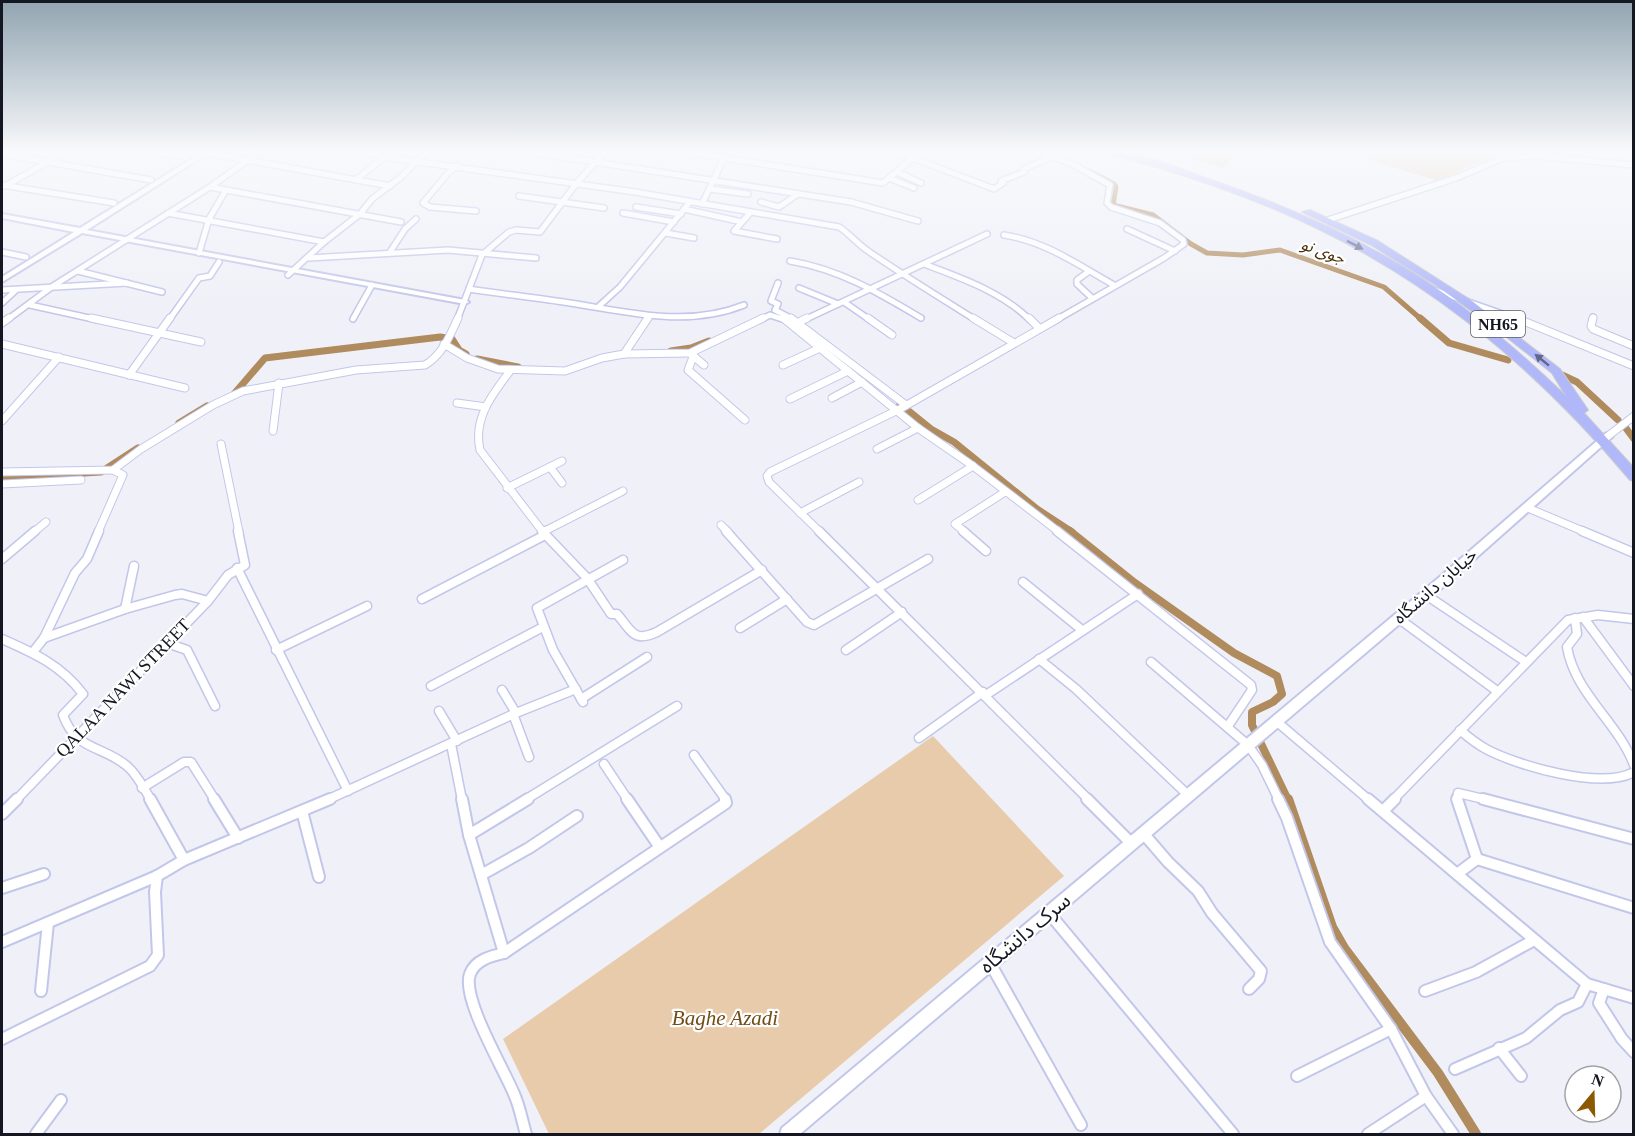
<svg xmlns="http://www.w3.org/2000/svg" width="1635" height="1136" viewBox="0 0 1635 1136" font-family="'Times New Roman','Noto Sans Arabic',serif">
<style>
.green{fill:#e7cbab}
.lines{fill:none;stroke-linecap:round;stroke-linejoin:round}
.canal-far3{stroke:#b08b5d;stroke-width:5}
.canal-far2{stroke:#b08b5d;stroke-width:7}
.canal-far1{stroke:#b08b5d;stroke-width:8}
.canal{stroke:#b08b5d;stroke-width:10}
.street-far3-casing{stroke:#c2c7ea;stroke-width:8}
.street-far2-casing{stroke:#c2c7ea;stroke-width:9}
.street-far1-casing{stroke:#c2c7ea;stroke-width:11}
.street-casing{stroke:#c2c7ea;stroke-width:14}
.secondary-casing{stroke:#c2c7ea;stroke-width:4}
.highway-casing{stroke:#cbccce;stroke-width:2}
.street-far3{stroke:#fff;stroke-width:5}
.street-far2{stroke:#fff;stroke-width:7}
.street-far1{stroke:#fff;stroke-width:8}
.street{stroke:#fff;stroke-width:10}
.secondary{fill:#fff;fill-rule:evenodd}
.highway{fill:#b0b8f9;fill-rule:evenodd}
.oneway{fill:#62678e}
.labels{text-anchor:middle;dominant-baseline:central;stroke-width:4.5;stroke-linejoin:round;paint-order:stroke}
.far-water-label{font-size:16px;font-style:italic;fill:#482e07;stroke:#fff}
.shield{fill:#fff;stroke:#5a5c64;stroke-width:1.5}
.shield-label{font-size:16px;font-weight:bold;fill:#141622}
.street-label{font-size:18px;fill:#141622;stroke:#fff}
.near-street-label{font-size:21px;fill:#141622;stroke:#fff}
.near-park-label{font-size:21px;font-style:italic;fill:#724c15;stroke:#fff}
</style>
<rect width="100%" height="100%" fill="#f0f1f8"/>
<g class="green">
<polygon points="1196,150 1239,150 1223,168 1189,158"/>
<polygon points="1371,150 1493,150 1499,151 1493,155 1481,153 1490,157 1438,181 1382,164 1367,157"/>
<polygon points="933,736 1064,876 759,1134 549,1134 503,1039"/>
</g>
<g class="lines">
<polyline class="canal-far3" points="1089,171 1114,184 1116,187 1113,205 1153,215 1191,244 1207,253 1243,255 1280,250 1384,287 1422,320"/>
<g class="canal-far2">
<polyline points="1420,318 1449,343 1508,360"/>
<polyline points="671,351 691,348 709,341"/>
<polyline points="477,359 518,367"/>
<polyline points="1562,375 1577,382 1618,420"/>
<polyline points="234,394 265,358 440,337 452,339 459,350 466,354"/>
<polyline points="900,404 931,429 954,442 1037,509 1072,532"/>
<polyline points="179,423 207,406"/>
<polyline points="1625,427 1634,439"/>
<polyline points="2,478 101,472 138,448"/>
</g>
<polyline class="canal-far1" points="1070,531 1135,583 1234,653 1277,676 1282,694 1273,702 1252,712 1252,725 1288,800"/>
<polyline class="canal" points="1288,799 1332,927 1344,948 1438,1073 1476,1134"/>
<defs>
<g id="street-far3">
<polyline points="140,150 187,157"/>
<path d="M350,150L405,160L635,192L839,227C845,230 859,245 868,251C903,275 939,297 976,320"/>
<polyline points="518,150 851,202 918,221"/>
<polyline points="674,150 883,183 913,158 994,189 1003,183 1001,181 1024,172 1024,169 1053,156"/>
<polyline points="1036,150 1072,164 1110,185 1107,203 1111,207 1160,223 1183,240 1184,244 1164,258 1056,320"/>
<polyline points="197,151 390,186"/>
<polyline points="900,153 913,158"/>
<polyline points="2,154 151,180"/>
<polyline points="908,157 917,150"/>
<polyline points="457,166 448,173 423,203 430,207 476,211"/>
<polyline points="897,172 921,183"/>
<polyline points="889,178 914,188"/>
<polyline points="356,180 393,150"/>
<polyline points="2,185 114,203"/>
<polyline points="5,186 69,150"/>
<polyline points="210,187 401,222"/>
<polyline points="710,189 748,194"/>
<polyline points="519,196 604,208"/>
<polyline points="761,202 779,207 798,194"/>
<polyline points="702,204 724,158"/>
<polyline points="636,207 681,214"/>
<polyline points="684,209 742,222"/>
<polyline points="168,213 324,242"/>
<polyline points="623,213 674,222"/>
<polyline points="750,213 734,231 777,239"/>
<polyline points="1328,220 1456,178 1503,158 1536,156 1634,165"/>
<polyline points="1127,229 1175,251"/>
<polyline points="666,233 694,238"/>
<path d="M1004,235C1045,241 1078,265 1114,285"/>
<polyline points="2,252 26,257"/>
<polyline points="390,252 405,229 416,219"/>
<polyline points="199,253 209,219 226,190"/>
<polyline points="309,258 448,250 536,258"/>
<path d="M790,261C839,269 879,293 921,318"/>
<path d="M924,264C961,278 1002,292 1030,320"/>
<polyline points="78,271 162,292"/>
<polyline points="1088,272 1077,280 1077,284 1092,298"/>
<polyline points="288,275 324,242 360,214 372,199 401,177 428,150"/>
<polyline points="778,283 771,301 778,304 775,310 794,320"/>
<polyline points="799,288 838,304"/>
<path d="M469,289C503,294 537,298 570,303C628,312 687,328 744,305"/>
<polyline points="2,290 127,283"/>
<polyline points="1434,290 1520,320"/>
<polyline points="844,302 870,320"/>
<polyline points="2,303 16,290"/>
<polyline points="30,305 98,320"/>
<polyline points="598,307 620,287 690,202"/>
<polyline points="353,319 372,285"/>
<polyline points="7,320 53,286 210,187 262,150"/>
<polyline points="169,320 199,278 210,276 219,262"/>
<polyline points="457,320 482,255 509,232 516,230 540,232 576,184 606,150"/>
<polyline points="647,320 649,317"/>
<polyline points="760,320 770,315 785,320"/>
<polyline points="804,320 987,234"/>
<polyline points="1592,320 1593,317"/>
</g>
<g id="street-far2">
<polyline points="91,318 201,342"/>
<polyline points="783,318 918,428 973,466 1059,532"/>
<polyline points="791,318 906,405"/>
<polyline points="868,318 892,335"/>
<polyline points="973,318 1014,343"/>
<polyline points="1029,318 1039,328"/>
<polyline points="1516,318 1634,366"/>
<polyline points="1593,318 1591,326 1593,329 1634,346"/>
<polyline points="2,323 9,318"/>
<polyline points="793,325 807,318"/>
<polyline points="2,344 185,388"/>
<polyline points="444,344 467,358 498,369 565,371 602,358 624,354 690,353 763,318"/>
<polyline points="624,354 648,318"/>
<polyline points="691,354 704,365"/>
<polyline points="693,357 688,370 745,420"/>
<polyline points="783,365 820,348"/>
<path d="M510,371C492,395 473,418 480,450L543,532"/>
<polyline points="129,375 170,318"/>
<polyline points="832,398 862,382"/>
<polyline points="790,399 848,371"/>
<polyline points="457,403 486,407"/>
<polyline points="2,421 59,357"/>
<polyline points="273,431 279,383"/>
<polyline points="1608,436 1634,416"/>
<polyline points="221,444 239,532"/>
<polyline points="877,449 918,428"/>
<polyline points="550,467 562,483"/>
<path d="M2,472L113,470L141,449L213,405L243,391L356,370L425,365C442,355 450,336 458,318"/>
<polyline points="2,484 81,480"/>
<polyline points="507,488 562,461"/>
<polyline points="918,500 973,466"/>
<polyline points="1528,508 1585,532"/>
<polyline points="800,513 859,482"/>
<polyline points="721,525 728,532"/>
<polyline points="34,532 46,522"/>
<polyline points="98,532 123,475 113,470"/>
<polyline points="543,532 623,491"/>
<polyline points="820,532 769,482 767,476 770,472 900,409 1059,318"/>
<polyline points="965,532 955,524 1005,492"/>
</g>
<g id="street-far1">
<path d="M542,531L587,578L611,614H617C632,631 633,643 657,632L762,570"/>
<polyline points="726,531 807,622 814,625 928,559"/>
<polyline points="819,531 1089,800"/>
<polyline points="963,531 986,551"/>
<polyline points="1057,531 1251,685 1252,690 1228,726"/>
<polyline points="1582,531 1634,553"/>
<polyline points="543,532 545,531"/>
<polyline points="2,559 35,531"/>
<polyline points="237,568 348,791"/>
<polyline points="1023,582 1082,630"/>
<polyline points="1426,595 1526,662"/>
<polyline points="422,599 545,535"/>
<polyline points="125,609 134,566"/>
<polyline points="1583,617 1634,686"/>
<polyline points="1398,618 1497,691"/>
<path d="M1575,618L1577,634L1567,647C1575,694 1618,722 1634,765"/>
<polyline points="740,628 787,599"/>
<polyline points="44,638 125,609 175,595 182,594 208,601"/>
<path d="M2,639C34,653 61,665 83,694L63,715C76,751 102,745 127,766C137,774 144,789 151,800"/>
<polyline points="167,643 187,650 215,706"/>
<polyline points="276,650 367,606"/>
<polyline points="846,650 902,612"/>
<polyline points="33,652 44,638 75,573 87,559 99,531"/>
<polyline points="1039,659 1076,689 1188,795"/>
<polyline points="1151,662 1248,745 1262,765 1279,800"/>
<polyline points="431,686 543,627"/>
<polyline points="502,690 516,713"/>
<polyline points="986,695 1138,594"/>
<polyline points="581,699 647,657"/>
<polyline points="583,702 553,650 537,608 623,560"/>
<polyline points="439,711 457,741"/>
<polyline points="513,714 529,757"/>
<polyline points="1276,721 1369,800"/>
<path d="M1460,730C1468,737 1477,744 1486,749C1518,766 1601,790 1634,772"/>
<polyline points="919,738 983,692"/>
<polyline points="451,744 462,800"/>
<polyline points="694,755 726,800"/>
<polyline points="604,764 628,800"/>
<polyline points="142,788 184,762 191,762 215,800"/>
<polyline points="16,800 208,601 228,575 245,565 238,531"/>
<polyline points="327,800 516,713 576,689"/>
<polyline points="525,800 677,706"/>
<polyline points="1393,800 1568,620 1598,615 1634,619"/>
<polyline points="1457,800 1458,793 1488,800"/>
</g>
<g id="street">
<polyline points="150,799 184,860"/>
<polyline points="214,799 238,838"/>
<path d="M462,799L469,835L504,953C491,956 475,960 470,974C461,998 504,1069 514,1094C520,1107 522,1121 526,1134"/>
<polyline points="627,799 659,846"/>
<polyline points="1087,799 1131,843"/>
<polyline points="1278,799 1287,818 1330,942 1391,1029 1426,1096 1453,1134"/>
<polyline points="1368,799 1587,984 1634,998"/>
<polyline points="1457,799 1477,859"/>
<polyline points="1483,799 1634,839"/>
<polyline points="302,811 319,877"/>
<polyline points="1383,811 1395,799"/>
<polyline points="2,814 17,799"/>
<polyline points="1143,833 1168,862 1198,891 1212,913 1261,971 1259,979 1249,989"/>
<polyline points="469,835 528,799"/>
<polyline points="1477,859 1634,908"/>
<polyline points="1457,874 1477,859"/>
<polyline points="481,875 529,848 577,816"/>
<polyline points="2,888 44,874"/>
<polyline points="1049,913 1233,1134"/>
<polyline points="2,942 157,876 184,860 330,799"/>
<polyline points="504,953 726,803 725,799"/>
<polyline points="990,963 1081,1125"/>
<polyline points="1604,989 1599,1003 1622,1039 1634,1052"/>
<polyline points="41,991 48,923"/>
<polyline points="1425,991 1476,972 1534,940"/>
<polyline points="2,1039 150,966 158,955 155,892 157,876"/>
<polyline points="1499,1048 1521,1076"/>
<polyline points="1455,1069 1526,1038 1560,1010 1578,1002 1587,984"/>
<polyline points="1297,1076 1391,1029"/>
<polyline points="36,1134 61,1100"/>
<polyline points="1368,1134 1426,1096"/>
</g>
<g id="secondary">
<polygon points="206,150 213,150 87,230 465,300 469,302 465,304 82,233 2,282 2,277 74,232 2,218 2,214 80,228"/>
<polygon points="1608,433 1611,434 1613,436 1611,438 1450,581 800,1134 780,1134 782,1128 1442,575 1605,434"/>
</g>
<path id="highway" d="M1101,150C1136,150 1174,166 1206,178C1274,201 1340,229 1402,266C1462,302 1516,348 1566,396L1552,373L1494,327L1434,284L1371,245L1302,212L1310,210L1378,241L1472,301L1560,369L1588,410L1584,413L1634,468V481L1630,480C1530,361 1416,268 1272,208C1233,192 1193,178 1152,166C1137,161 1114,159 1101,150Z"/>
</defs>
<use href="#street-far3" class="street-far3-casing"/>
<use href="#street-far2" class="street-far2-casing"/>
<use href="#street-far1" class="street-far1-casing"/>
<use href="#street" class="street-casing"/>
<use href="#secondary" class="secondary-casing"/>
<use href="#highway" class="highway-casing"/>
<use href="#street-far3" class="street-far3"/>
<use href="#street-far2" class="street-far2"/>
<use href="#street-far1" class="street-far1"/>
<use href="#street" class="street"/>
<use href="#secondary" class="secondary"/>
<use href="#highway" class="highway"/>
</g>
<defs><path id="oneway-solid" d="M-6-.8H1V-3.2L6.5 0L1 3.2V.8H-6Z" transform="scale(1.5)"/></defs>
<g class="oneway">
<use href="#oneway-solid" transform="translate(1355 245) rotate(27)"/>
<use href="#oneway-solid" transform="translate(1542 360) rotate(-141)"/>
</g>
<linearGradient id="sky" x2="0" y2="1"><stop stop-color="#91a4b0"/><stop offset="0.49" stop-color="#f8f9fc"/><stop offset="1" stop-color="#f8f9fc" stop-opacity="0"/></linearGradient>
<rect width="1635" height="309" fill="url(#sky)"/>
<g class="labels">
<g class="far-water-label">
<text transform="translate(1323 251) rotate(20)">جوی نو</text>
</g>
<rect class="shield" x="1471" y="311" width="54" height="26" rx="4.5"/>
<g class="shield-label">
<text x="1498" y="324">NH65</text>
</g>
<g class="street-label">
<text transform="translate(1435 586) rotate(-41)">خیابان دانشگاه</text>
<text transform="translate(123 688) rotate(-46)">QALAA NAWI STREET</text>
</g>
<g class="near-street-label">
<text transform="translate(1025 933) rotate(-40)">سرک دانشگاه</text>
</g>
<g class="near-park-label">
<text x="725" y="1018">Baghe Azadi</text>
</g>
</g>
<rect width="1635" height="1136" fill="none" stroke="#141622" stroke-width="6"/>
<g transform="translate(1593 1094) rotate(19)"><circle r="28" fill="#ffffff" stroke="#a1a2a7" stroke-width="1.5"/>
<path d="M0-4.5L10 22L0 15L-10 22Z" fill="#8b5903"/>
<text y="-9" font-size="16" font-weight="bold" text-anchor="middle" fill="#141622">N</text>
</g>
</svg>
